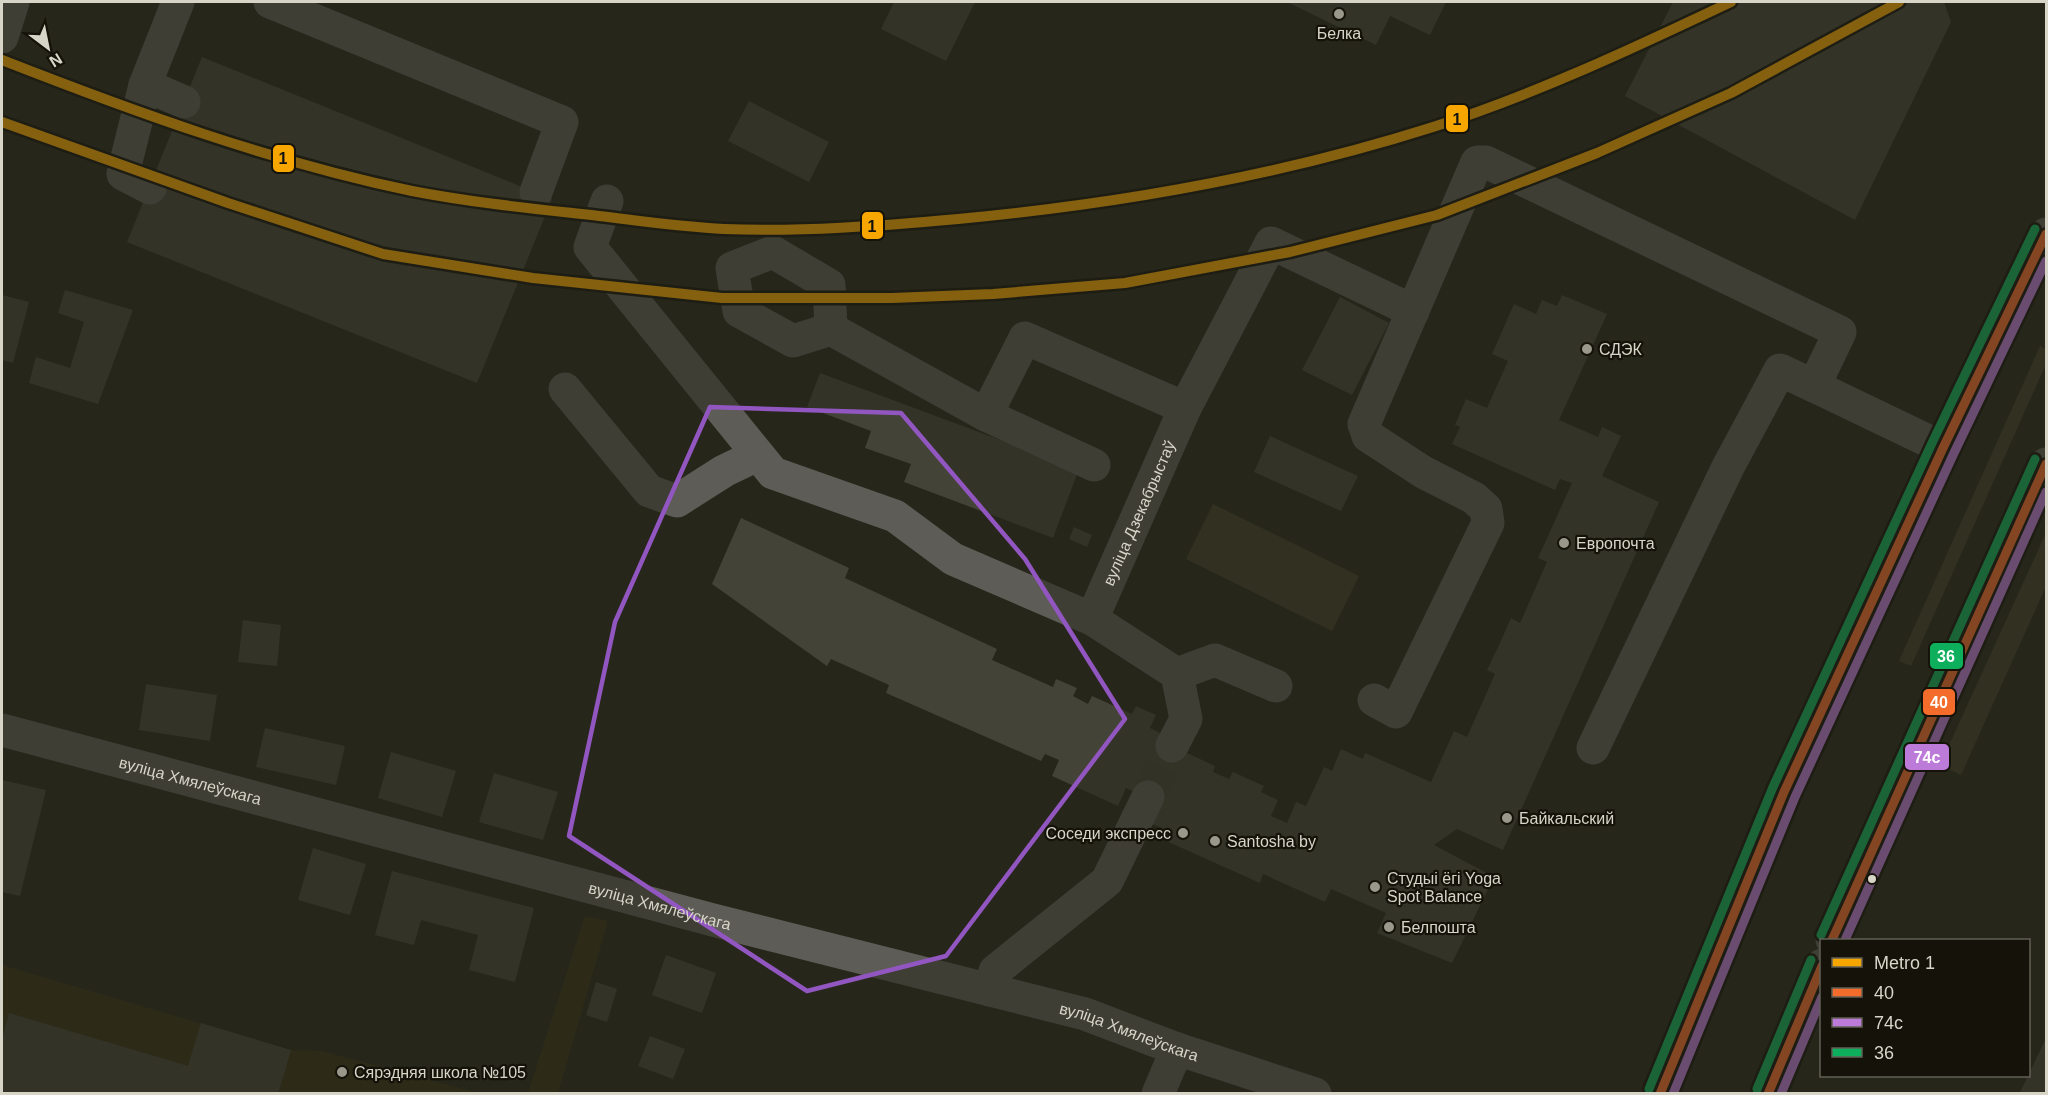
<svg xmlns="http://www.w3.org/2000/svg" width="2048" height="1095" viewBox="0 0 2048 1095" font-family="Helvetica,sans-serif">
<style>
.built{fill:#353016}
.green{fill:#423d27}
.building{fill:#444338}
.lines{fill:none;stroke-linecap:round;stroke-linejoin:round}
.minor-tunnel{stroke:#414035;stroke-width:33;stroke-dasharray:33 16;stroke-linecap:butt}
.minor{stroke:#5d5c56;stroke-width:33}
.major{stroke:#5d5c52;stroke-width:33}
.bus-1-casing{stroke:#141209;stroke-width:14}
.bus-2-casing{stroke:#141209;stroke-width:14}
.bus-3-casing{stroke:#141209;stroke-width:14}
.bus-1{stroke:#f36c2b;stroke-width:9}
.bus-2{stroke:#bd7bd9;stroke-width:9}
.bus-3{stroke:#0daf5c;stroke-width:9}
.metro-1-casing{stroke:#141209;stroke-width:15}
.metro-1{stroke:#f7a600;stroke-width:10}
.marked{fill:none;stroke:#9256c1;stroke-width:4.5;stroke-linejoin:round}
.poi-dot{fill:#99988b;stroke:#141209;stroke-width:2}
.bus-dot{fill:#d7d5c8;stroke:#141209;stroke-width:2}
.labels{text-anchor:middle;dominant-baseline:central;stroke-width:4.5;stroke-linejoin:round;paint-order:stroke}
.poi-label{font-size:16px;fill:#d7d5c8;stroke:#141209;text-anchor:start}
.street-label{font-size:16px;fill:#d7d5c8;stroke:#141209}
.line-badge{stroke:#141209;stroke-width:2}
.badge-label{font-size:16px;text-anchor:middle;font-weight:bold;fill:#fff}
.pale-badge-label{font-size:16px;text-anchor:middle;font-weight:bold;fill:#111}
</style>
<rect width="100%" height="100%" fill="#27261b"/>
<g class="built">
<polygon points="585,916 608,921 558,1093 528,1093"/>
<polygon points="2,965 291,1050 322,1051 478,1093 2,1093"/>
</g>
<g class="green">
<polygon points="2040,346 2046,349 2046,364 1911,666 1899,661"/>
<polygon points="1213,504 1359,576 1332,631 1186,559"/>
<polygon points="2046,533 2046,586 1961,775 1940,765"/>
</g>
<g class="building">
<polygon points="894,2 975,2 946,61 881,29"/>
<polygon points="1287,2 1446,2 1430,35 1390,16 1376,45"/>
<polygon points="1673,2 1944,2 1951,22 1855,220 1625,96"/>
<polygon points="202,57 552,199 477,383 127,242"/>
<polygon points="749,101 829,142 809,182 728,141"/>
<polygon points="65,290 133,310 98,404 29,383 36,357 70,368 84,322 58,313"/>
<polygon points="2,295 29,302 13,363 2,360"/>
<polygon points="1562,295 1607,314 1559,420 1598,437 1602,427 1621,436 1602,476 1659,502 1503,850 1457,829 1434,845 1494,877 1452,963 1377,933 1386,913 1331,889 1325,902 1263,874 1260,883 1164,840 1168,831 1146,821 1155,801 1126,788 1118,806 1052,776 1059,760 1045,754 1041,761 886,693 889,685 831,659 827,666 712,584 741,518 849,568 845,578 997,649 992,660 1053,687 1056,679 1077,688 1073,696 1088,704 1092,696 1132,714 1136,706 1156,715 1150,728 1166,736 1172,746 1215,766 1213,772 1229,779 1233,772 1264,786 1261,792 1278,800 1271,816 1287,823 1296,802 1306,806 1324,767 1332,771 1341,749 1363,759 1365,753 1431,782 1454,731 1467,737 1495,674 1487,670 1499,645 1511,618 1520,623 1547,562 1538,558 1572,483 1560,479 1555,490 1452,444 1460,427 1455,425 1466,399 1487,408 1508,361 1492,354 1514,304 1536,314 1542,300 1557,306"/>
<polygon points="1340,297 1389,323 1352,395 1302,370"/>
<polygon points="820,373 1079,469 1053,538 904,482 911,464 865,448 871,431 807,407"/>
<polygon points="1270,436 1358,476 1341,511 1254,472"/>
<polygon points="1074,527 1092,535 1087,547 1069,539"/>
<polygon points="243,620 281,625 277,666 238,662"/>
<polygon points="146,684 217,695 210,741 139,730"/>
<polygon points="265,728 345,746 336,785 256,767"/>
<polygon points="391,752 456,771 442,817 378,798"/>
<polygon points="494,773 558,792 543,840 479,822"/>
<polygon points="2,780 46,790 20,896 2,892"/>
<polygon points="313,848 366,864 350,915 298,900"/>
<polygon points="392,871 534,908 515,982 469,970 478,935 421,920 414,945 375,935"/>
<polygon points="666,955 716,973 702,1013 652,995"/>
<polygon points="596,982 617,989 607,1022 586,1015"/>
<polygon points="9,1013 188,1066 201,1023 291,1050 278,1094 2,1094 2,1039"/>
<polygon points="650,1036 685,1049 673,1079 638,1066"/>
<polygon points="2046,1038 2046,1094 2019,1094 2028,1076"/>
</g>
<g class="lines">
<polyline class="minor-tunnel" points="1148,797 1172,746"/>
<g class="minor">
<polyline points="270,2 562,122 536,192"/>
<polyline points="2,37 13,2"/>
<polyline points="145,85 184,102"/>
<polyline points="150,188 123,174 145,85 178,2"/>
<polyline points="607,201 590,247 773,473 895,516 953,559 1092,619 1177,674 1186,719 1172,746"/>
<polyline points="831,329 829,285 773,252 732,268 739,311 793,341 831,329 986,415"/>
<polyline points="565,389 649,491 677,501 724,471 757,455"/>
<polyline points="1094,465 986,415 1025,338 1185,408"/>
<path id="s1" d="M1092,619L1185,408L1271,243L1413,311"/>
<polyline points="1177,674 1215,660 1276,686"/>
<polyline points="1374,700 1396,712 1488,523 1486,509 1474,498 1423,472 1368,436 1364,424 1477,162 1486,162 1840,332 1814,386 1943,448"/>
<path id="s2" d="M2,730L713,920L1085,1014L1177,1049L1315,1094"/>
<polyline points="1593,748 1728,467 1780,370 1814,386"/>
<polyline points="990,990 995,971 1107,881 1148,797"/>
<polyline points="1158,1094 1177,1049"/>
</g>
<g class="major">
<polyline points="1832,940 2046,464"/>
<polyline points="1660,1094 1784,792 1943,448 2046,234"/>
<polyline points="1768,1094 1822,965"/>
</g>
<defs>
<g id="bus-1">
<polyline points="1832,940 2046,464"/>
<polyline points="1660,1094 1784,792 1943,448 2046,234"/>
<polyline points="1768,1094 1822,966"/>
</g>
<g id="bus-2">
<polyline points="1845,940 2046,492"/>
<polyline points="1673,1094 1795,797 1954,453 2046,261"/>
<polyline points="1781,1094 1822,997"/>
</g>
<g id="bus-3">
<polyline points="1821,935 2035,459"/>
<polyline points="1649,1089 1773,787 1932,443 2035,229"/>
<polyline points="1757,1089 1811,960"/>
</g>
</defs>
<use href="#bus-1" class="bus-1-casing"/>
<use href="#bus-2" class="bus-2-casing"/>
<use href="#bus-3" class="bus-3-casing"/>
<use href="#bus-1" class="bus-1"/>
<use href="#bus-2" class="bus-2"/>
<use href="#bus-3" class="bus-3"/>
<defs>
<g id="metro-1">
<path d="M2,60C135,112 272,162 412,191C474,203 537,209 599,216C641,221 682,227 724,229C802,232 880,226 958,219C1119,204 1279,176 1433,127C1536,94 1634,48 1731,2"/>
<polyline points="2,122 228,203 383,254 533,278 722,298 892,298 993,294 1125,283 1290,252 1437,215 1597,153 1731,93 1899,2"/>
</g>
</defs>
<use href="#metro-1" class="metro-1-casing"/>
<use href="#metro-1" class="metro-1"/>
</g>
<path d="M0 0H2048V1095H0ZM710,407L901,413L1025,559L1125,719L946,956L807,991L569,836L615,622Z" fill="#27261b" fill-opacity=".55" fill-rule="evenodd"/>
<path class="marked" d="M710,407L901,413L1025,559L1125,719L946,956L807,991L569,836L615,622Z"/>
<g class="poi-dot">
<circle cx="1339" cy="14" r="6"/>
<circle cx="1587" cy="349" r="6"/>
<circle cx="1564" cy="543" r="6"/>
<circle cx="1507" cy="818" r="6"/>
<circle cx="1183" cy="833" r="6"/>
<circle cx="1215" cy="841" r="6"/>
<circle cx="1375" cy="887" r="6"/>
<circle cx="1389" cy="927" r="6"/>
<circle cx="342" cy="1072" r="6"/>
</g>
<circle class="bus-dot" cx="1872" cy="879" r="5"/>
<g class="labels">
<g class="poi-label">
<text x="1339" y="33" text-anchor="middle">Белка</text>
<text x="1599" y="349">СДЭК</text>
<text x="1576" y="543">Европочта</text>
<text x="1519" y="818">Байкальский</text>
<text x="1171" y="833" text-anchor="end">Соседи экспресс</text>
<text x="1227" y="841">Santosha by</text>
<text x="1387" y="878">Студыі ёгі Yoga<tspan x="1387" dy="18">Spot Balance</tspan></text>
<text x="1401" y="927">Белпошта</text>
<text x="354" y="1072">Сярэдняя школа №105</text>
</g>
<g class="street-label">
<text stroke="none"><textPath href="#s1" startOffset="116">вуліца Дзекабрыстаў</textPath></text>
<text stroke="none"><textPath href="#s2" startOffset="195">вуліца Хмялеўскага</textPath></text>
<text stroke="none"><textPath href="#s2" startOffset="681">вуліца Хмялеўскага</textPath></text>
<text stroke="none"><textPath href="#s2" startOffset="1167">вуліца Хмялеўскага</textPath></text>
</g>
</g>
<g class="line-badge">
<rect x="1445" y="104" width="24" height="29" rx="6" fill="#f7a600"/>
<rect x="272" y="144" width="23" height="29" rx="6" fill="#f7a600"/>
<rect x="861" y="211" width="23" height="29" rx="6" fill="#f7a600"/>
<rect x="1929" y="642" width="35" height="28" rx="6" fill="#0daf5c"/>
<rect x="1922" y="688" width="34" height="28" rx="6" fill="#f36c2b"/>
<rect x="1904" y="743" width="46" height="28" rx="6" fill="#bd7bd9"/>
</g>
<g class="badge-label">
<text x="1946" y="662">36</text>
<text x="1939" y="708">40</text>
<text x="1927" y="763">74с</text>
</g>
<g class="pale-badge-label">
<text x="1457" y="125">1</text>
<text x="283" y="164">1</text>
<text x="872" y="232">1</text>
</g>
<rect width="2048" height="1095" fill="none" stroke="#d7d5c8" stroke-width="6"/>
<rect x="1820" y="939" width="210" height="138" fill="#141209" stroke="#626055" stroke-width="1.5"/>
<rect x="1832" y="958" width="30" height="9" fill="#f7a600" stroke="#626055" stroke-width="1.5"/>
<text x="1874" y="969" font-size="18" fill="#d7d5c8">Metro 1</text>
<rect x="1832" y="988" width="30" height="9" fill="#f36c2b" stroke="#626055" stroke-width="1.5"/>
<text x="1874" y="999" font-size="18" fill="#d7d5c8">40</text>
<rect x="1832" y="1018" width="30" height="9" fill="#bd7bd9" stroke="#626055" stroke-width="1.5"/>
<text x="1874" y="1029" font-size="18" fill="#d7d5c8">74с</text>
<rect x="1832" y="1048" width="30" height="9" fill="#0daf5c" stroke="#626055" stroke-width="1.5"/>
<text x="1874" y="1059" font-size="18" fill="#d7d5c8">36</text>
<g transform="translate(48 48) rotate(148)" stroke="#141209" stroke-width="4.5" paint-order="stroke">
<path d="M0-4.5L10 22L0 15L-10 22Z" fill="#d7d5c8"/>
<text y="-9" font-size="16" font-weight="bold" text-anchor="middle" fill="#d7d5c8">N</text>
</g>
</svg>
